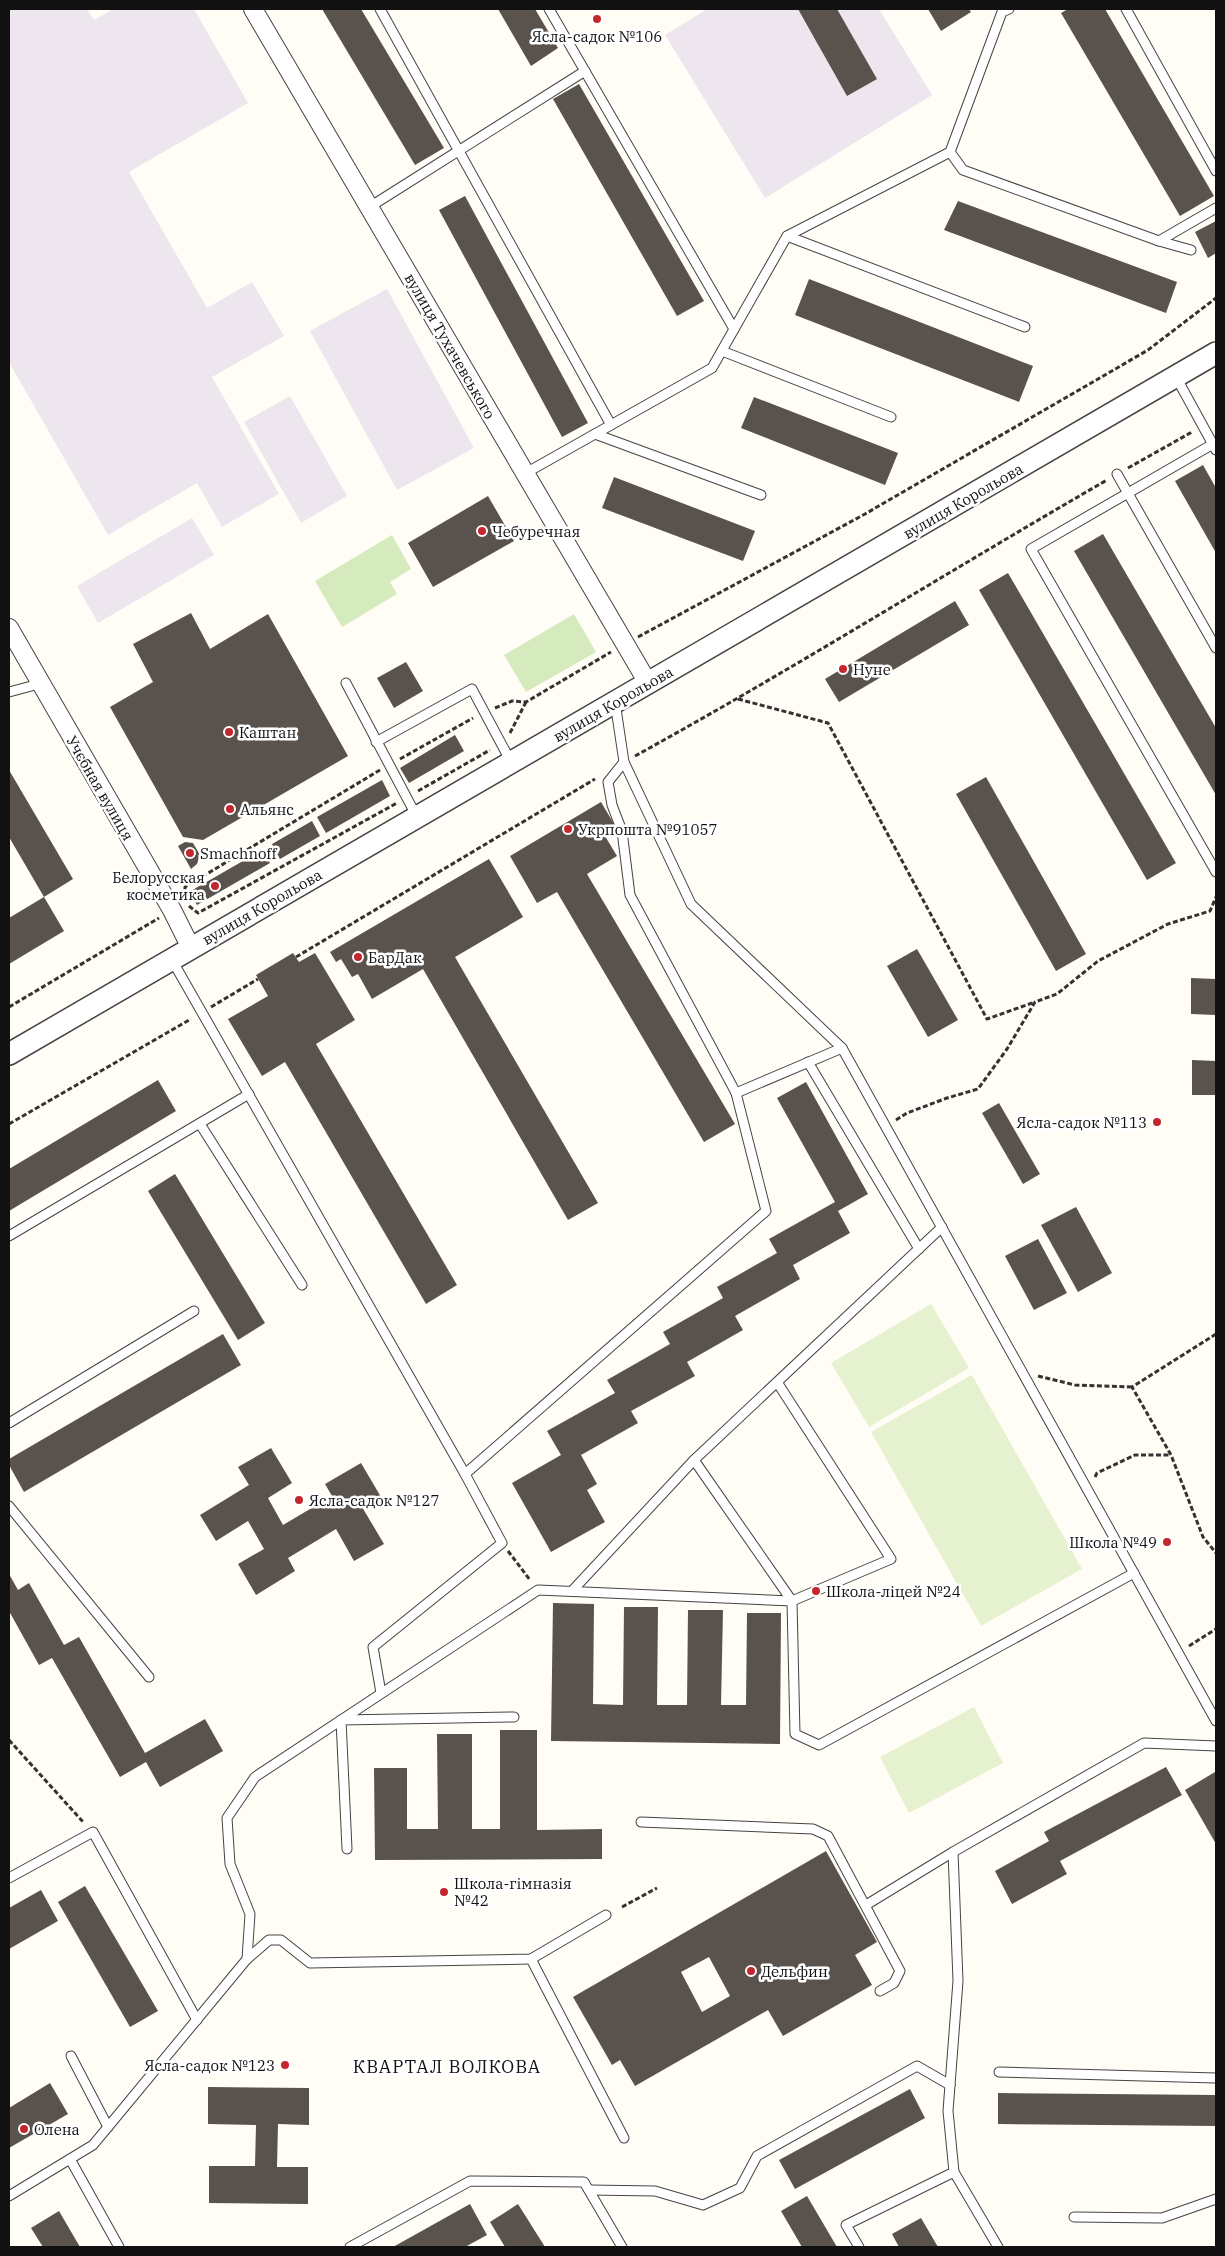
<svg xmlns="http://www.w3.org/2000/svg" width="1225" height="2256" viewBox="0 0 1225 2256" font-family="'IBM Plex Serif',serif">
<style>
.industrial{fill:#eee6ef}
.green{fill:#d5ebbd}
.pitch{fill:#e6f2cf}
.building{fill:#5a524d;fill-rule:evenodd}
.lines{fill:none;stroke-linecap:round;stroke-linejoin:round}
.service-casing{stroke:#444;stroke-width:11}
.minor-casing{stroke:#444;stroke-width:20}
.tertiary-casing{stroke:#444;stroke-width:24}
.path{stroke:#333;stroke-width:3;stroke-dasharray:5 2.5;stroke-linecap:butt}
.service{stroke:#fff;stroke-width:9}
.minor{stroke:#fff;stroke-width:18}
.tertiary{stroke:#fff;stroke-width:21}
.poi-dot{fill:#c4262e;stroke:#fff;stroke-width:2}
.labels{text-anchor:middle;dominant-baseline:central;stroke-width:5;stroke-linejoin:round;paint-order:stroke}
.poi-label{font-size:15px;fill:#111;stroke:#fff;text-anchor:start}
.street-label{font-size:15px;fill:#111;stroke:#fff}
.quarter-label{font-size:18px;letter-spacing:1px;fill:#111;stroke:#fff}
</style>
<rect width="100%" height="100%" fill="#fffdf5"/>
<g class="industrial">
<polygon points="9,9 87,9 94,20 114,9 194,9 248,103 129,172 207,308 252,282 284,336 212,377 279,494 222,527 197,483 108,535 9,362"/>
<polygon points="707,9 879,9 932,95 765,198 665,35"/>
<polygon points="387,289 474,448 397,490 310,331"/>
<polygon points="290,396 347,496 301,523 244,422"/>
<polygon points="192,518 214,555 98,623 77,586"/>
</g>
<g class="green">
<polygon points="392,535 411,569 390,582 397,594 342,627 315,581"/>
<polygon points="574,614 596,652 526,692 504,655"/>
</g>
<g class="pitch">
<polygon points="931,1304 969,1368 869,1427 831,1363"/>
<polygon points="972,1375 1082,1569 981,1626 871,1432"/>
<polygon points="974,1707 1003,1763 909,1813 880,1757"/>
</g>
<g class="building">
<polygon points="322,9 361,9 444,148 415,165"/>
<polygon points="498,9 535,9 558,48 531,66"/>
<polygon points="798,9 837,9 877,79 847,96"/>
<polygon points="928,9 969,9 971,12 941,31"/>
<polygon points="1068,9 1105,9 1214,196 1180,216 1061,13"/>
<polygon points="579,84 704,301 677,316 553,99"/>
<polygon points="465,196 588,423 562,437 439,210"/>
<polygon points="958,201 1177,282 1166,313 944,230"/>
<polygon points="1216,221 1216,253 1208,258 1195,232"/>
<polygon points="809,279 1033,366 1019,402 795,315"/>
<polygon points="754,397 898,453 885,485 741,428"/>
<polygon points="1203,465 1216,488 1216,553 1175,481"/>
<polygon points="614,477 755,531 743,561 602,508"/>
<polygon points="488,496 514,541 433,587 408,543"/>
<polygon points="1103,534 1216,728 1216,795 1074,551"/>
<polygon points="1008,573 1176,863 1147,880 979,590"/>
<polygon points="955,601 969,625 839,702 825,679"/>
<polygon points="191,613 210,649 268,614 348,756 203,840 183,837 110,707 153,682 133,644"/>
<polygon points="406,662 423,691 394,708 377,678"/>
<polygon points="455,735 464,751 409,783 400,768"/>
<polygon points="9,770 73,879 44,897 9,837"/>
<polygon points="986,777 1086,954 1056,971 956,794"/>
<polygon points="382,780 390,796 326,833 317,817"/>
<polygon points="601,802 614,824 602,831 617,856 587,874 735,1124 704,1142 557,892 537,903 510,856"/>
<polygon points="312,821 320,836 280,859 272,844"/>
<polygon points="185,842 193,843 200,855 197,864 191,869 178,846"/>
<polygon points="262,850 270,863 197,905 189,892"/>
<polygon points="489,859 523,917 455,957 598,1203 568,1220 423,969 372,999 358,974 352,977 341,959 336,962 330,952"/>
<polygon points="44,897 64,931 9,964 9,918"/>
<polygon points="917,949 958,1020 928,1037 887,966"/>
<polygon points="293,953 299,962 315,953 355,1020 316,1044 457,1285 426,1304 285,1062 262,1076 228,1019 268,996 256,975"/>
<polygon points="1191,978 1216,979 1216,1015 1191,1014"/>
<polygon points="1192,1060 1216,1061 1216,1095 1192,1095"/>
<polygon points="158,1080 176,1111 9,1211 9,1169"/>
<polygon points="806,1082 868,1194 838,1211 850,1233 793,1265 800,1279 735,1316 743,1330 687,1362 695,1376 631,1411 638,1423 581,1455 597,1484 587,1490 605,1522 551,1552 512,1483 561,1455 547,1431 615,1393 607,1380 670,1344 663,1332 723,1298 717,1287 777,1253 769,1239 835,1202 777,1098"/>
<polygon points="999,1103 1040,1174 1023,1184 982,1113"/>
<polygon points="175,1174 265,1323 238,1340 148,1191"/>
<polygon points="1076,1207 1112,1273 1078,1292 1041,1225"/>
<polygon points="1038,1239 1067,1293 1034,1310 1005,1256"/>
<polygon points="223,1334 241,1365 24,1492 9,1465 9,1459"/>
<polygon points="271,1448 292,1483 268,1498 283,1525 332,1496 325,1484 361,1463 381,1497 362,1507 384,1544 354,1561 336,1529 288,1558 295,1571 256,1595 238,1564 264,1549 248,1521 216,1541 200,1515 249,1485 238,1467"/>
<polygon points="9,1574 18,1590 29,1583 64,1645 79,1637 145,1753 205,1719 223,1751 160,1787 146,1762 120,1777 52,1658 39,1665 9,1611"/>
<polygon points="553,1603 594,1604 593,1704 623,1705 624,1607 658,1607 657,1705 687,1705 688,1610 723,1610 721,1705 746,1705 747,1613 781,1613 780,1744 551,1741"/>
<polygon points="500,1730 537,1730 537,1830 602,1829 602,1859 375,1860 374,1768 407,1768 407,1829 438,1829 437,1734 472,1734 472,1829 500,1829"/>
<polygon points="1166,1767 1182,1795 1060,1861 1067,1874 1012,1904 995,1871 1049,1841 1044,1832"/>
<polygon points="1215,1772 1216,1774 1216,1844 1185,1790"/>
<path d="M826,1851L877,1942L855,1955L872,1985L783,2036L768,2010L635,2086L620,2060L612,2065L573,1997ZM709,1957L730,1996L702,2012L681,1972Z"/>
<polygon points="85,1886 158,2011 130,2027 58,1902"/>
<polygon points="41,1890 58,1921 9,1949 9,1908"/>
<polygon points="50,2083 68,2114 9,2148 9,2108"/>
<polygon points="208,2087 309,2088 309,2125 278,2124 277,2167 308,2167 308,2204 209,2203 209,2166 255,2166 256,2125 208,2124"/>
<polygon points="910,2089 925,2118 795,2189 779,2160"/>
<polygon points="998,2093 1216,2095 1216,2126 998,2124"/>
<polygon points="807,2196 837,2247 802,2247 781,2211"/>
<polygon points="470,2204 487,2235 465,2247 393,2247"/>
<polygon points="518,2204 545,2247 505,2247 490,2222"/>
<polygon points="59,2211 80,2247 43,2247 31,2228"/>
<polygon points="921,2218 938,2247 899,2247 892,2234"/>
</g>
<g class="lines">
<defs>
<g id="service">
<polyline points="380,9 611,425"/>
<polyline points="549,9 734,329"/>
<polyline points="1126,9 1216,171"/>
<polyline points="950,152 963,170 1159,241 1191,250"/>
<polyline points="368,208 585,71"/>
<polyline points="787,236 1025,327"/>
<polyline points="1159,241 1216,208"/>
<polyline points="722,351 891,417"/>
<polyline points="1176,377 1216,450"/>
<polyline points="595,434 761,495"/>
<polyline points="1213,444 1031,549 1216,872"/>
<polyline points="524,474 712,368 787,236 950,152 1002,12 1009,9"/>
<polyline points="1117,474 1216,648"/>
<polyline points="346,683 417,817"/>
<polyline points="9,692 39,684"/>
<polyline points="615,702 624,762 691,904 842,1048 1216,1721"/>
<polyline points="376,742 472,689 511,762"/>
<polyline points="172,960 465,1474 766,1211 736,1093 630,895 622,831 612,805 608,782 624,762"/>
<polyline points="808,1062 919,1249"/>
<polyline points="736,1093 842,1048"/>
<polyline points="200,1124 302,1285"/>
<polyline points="9,1236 249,1094"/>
<polyline points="777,1382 891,1559 792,1601 694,1460 942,1227"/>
<polyline points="9,1423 194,1311"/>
<polyline points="9,1506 149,1677"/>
<polyline points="572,1591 694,1460"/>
<polyline points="381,1693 373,1647 502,1543 465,1474"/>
<polyline points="641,1822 813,1829 828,1836 900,1971 894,1983 880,1991"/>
<polyline points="347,1849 341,1720 514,1717"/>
<polyline points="953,1852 958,1981 948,2111 954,2172 998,2247"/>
<polyline points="9,1878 93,1832 197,2020"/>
<polyline points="866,1905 953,1852 1144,1743 1216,1746"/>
<polyline points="247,1959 269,1940 281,1940 310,1963 531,1959 606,1915"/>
<polyline points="531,1959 624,2138"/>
<polyline points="71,2056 108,2127"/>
<polyline points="999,2072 1216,2078"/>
<polyline points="70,2159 119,2247"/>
<polyline points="589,2190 655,2191 703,2205 740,2188 757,2156 917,2066 950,2085"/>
<polyline points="9,2196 93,2145 247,1959 250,1914 230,1864 227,1818 255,1777 538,1590 792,1601 795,1734 819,1745 1134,1573"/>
<polyline points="1074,2217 1162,2218 1216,2199"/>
<polyline points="350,2247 470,2181 584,2182 622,2247"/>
<polyline points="859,2247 846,2225 954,2172"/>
</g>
<g id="minor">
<polyline points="253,9 648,683"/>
<polyline points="9,628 172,910 191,948"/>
</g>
<polyline id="tertiary" points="9,1054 1216,353"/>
</defs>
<use href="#service" class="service-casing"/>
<use href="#minor" class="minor-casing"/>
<use href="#tertiary" class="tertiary-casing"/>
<g class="path">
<polyline points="1128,468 1192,432"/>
<polyline points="638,637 865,514 1148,350 1216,298"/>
<polyline points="738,699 828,723 987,1019 1035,1002"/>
<polyline points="495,708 512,701 526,702 611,652"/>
<polyline points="510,733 526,702"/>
<path d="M635,756C795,668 949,571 1107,480"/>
<polyline points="400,759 473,718"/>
<polyline points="418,791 490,750"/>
<polyline points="185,897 185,887 380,770"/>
<polyline points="189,906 198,913 397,803"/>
<polyline points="296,957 595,779"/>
<polyline points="9,1007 159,918"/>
<polyline points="211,1007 258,979"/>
<polyline points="896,1120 907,1113 947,1098 978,1089 1007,1049 1035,1002 1057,994 1098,961 1168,924 1210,911 1216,897"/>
<polyline points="9,1124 191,1019"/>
<polyline points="1216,1334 1132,1387 1171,1455 1203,1537 1216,1553"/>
<polyline points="1038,1376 1075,1385 1132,1387"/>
<polyline points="1095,1477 1097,1473 1135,1455 1170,1455"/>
<polyline points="508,1551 530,1580"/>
<polyline points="1189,1646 1216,1629"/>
<polyline points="9,1740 84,1823"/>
<polyline points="622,1907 657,1888"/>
</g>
<use href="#service" class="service"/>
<use href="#minor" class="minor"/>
<use href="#tertiary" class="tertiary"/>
</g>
<g class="poi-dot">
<circle cx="597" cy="19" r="5"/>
<circle cx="482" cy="531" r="5"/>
<circle cx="843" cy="669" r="5"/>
<circle cx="229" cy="732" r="5"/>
<circle cx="230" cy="809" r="5"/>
<circle cx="568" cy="829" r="5"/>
<circle cx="190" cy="853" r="5"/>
<circle cx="215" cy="886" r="5"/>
<circle cx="358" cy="957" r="5"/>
<circle cx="1157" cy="1122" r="5"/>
<circle cx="299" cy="1500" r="5"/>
<circle cx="1167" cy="1542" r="5"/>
<circle cx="816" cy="1591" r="5"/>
<circle cx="444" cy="1892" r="5"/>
<circle cx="751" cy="1971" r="5"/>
<circle cx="285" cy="2065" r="5"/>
<circle cx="24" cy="2129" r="5"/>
</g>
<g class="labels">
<g class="poi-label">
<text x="597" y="36" text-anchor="middle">Ясла-садок №106</text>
<text x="492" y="531">Чебуречная</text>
<text x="853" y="669">Нуне</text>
<text x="239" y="732">Каштан</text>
<text x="240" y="809">Альянс</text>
<text x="578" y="829">Укрпошта №91057</text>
<text x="200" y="853">Smachnoff</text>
<text x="205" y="877" text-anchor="end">Белорусская<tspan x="205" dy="17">косметика</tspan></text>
<text x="368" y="957">БарДак</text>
<text x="1147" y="1122" text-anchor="end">Ясла-садок №113</text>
<text x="309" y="1500">Ясла-садок №127</text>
<text x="1157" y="1542" text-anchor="end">Школа №49</text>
<text x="826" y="1591">Школа-ліцей №24</text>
<text x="454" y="1883">Школа-гімназія<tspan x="454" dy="17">№42</tspan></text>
<text x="761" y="1971">Дельфин</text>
<text x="275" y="2065" text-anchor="end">Ясла-садок №123</text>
<text x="34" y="2129">Олена</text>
</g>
<g class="street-label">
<text transform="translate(450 346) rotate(60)">вулиця Тухачевського</text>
<text transform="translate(963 501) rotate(-30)">вулиця Корольова</text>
<text transform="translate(613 704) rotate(-30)">вулиця Корольова</text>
<text transform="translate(100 788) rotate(60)">Учєбная вулиця</text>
<text transform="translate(262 907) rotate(-30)">вулиця Корольова</text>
</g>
<g class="quarter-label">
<text x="447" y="2066">КВАРТАЛ ВОЛКОВА</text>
</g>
</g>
<rect width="1225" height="2256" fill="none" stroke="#111111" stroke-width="20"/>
</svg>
